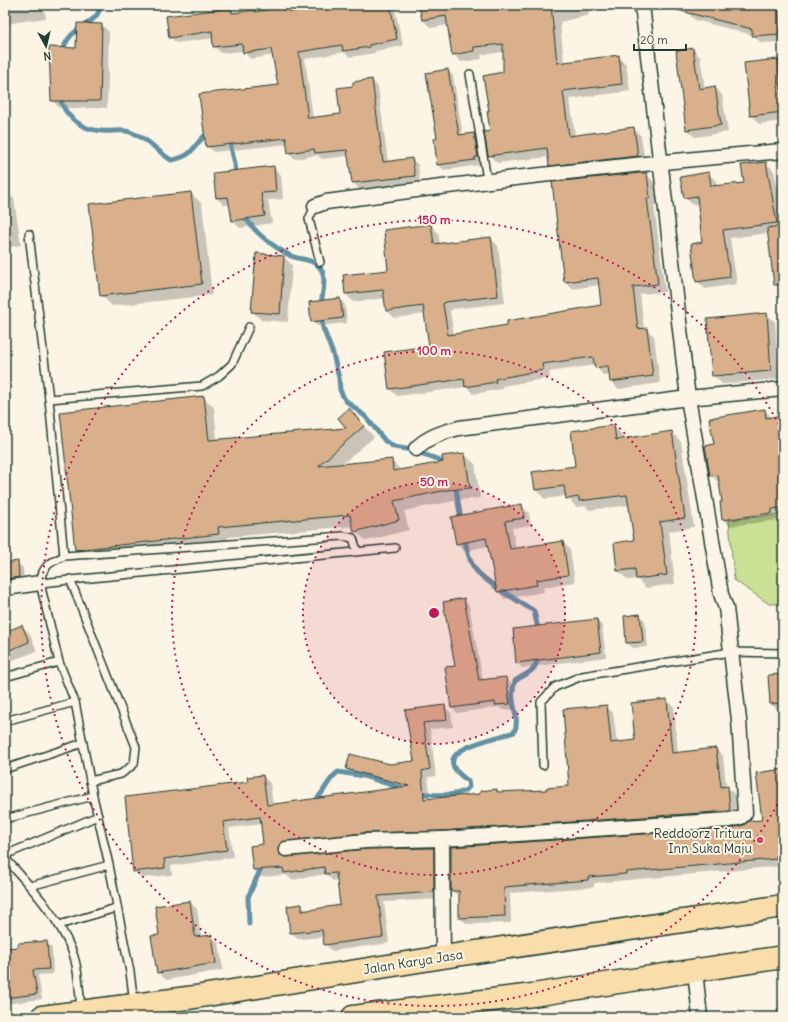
<svg xmlns="http://www.w3.org/2000/svg" width="788" height="1022" viewBox="0 0 788 1022" font-family="Delius,sans-serif">
<style>
.green{fill:#c9e095;stroke:#748e64}
.shadow{fill:#0003;fill-rule:evenodd}
.lines{fill:none;stroke-linecap:round;stroke-linejoin:round}
.stream{stroke:#6291a4;stroke-width:5}
.building{fill:#daaf8b;stroke:#1f3d34}
.service-casing{stroke:#1f3d34;stroke-width:10}
.minor-casing{stroke:#1f3d34;stroke-width:17}
.trunk-casing{stroke:#1f3d34;stroke-width:25}
.service{stroke:#fcf5e5;stroke-width:7}
.minor{stroke:#fcf5e5;stroke-width:14}
.trunk{stroke:#f9ddab;stroke-width:22}
.ring{fill:none;stroke:#c2185b;stroke-width:2;stroke-dasharray:2 4}
.poi-dot{fill:#d1495b;stroke:#fcf5e5;stroke-width:1.5}
.labels{text-anchor:middle;dominant-baseline:central;stroke-width:4;stroke-linejoin:round;paint-order:stroke}
.poi-label{font-size:13px;fill:#1f3d34;stroke:#fcf5e5;text-anchor:end}
.street-label{font-size:13px;fill:#1f3d34;stroke:#fcf5e5}
.centre{fill:#c2185b;stroke:#fcf5e5;stroke-width:2}
.ring-label{font-size:12px;text-anchor:middle;font-weight:bold;fill:#c2185b;stroke:#fcf5e5;stroke-width:4;stroke-linejoin:round;paint-order:stroke}
</style>
<rect width="100%" height="100%" fill="#fcf5e5"/>
<filter id="ink" filterUnits="userSpaceOnUse"><feTurbulence type="fractalNoise" baseFrequency=".025" numOctaves="2"/><feDisplacementMap in="SourceGraphic" scale="8" xChannelSelector="R" yChannelSelector="G"/><feConvolveMatrix kernelMatrix="1 2 1 2 8 2 1 2 1" color-interpolation-filters="sRGB"/></filter>
<g filter="url(#ink)">
<polygon class="green" points="783,514 783,604 769,604 734,580 729,520"/>
<g class="shadow">
<polygon points="5,5 43,5 46,18 11,23 11,25 5,26"/>
<polygon points="336,5 394,5 403,46 375,51 375,53 350,57 344,52 305,59 313,118 341,115 354,87 372,80 378,87 388,162 412,159 418,165 420,182 359,189 353,182 349,156 322,159 318,155 295,159 289,153 288,144 214,152 207,146 279,86 274,55 250,59 244,51 221,53 214,46 214,38 176,43 170,37 231,9 235,14 255,11 256,13 289,7 295,13"/>
<polygon points="421,5 587,5 589,15 560,22 564,63 618,56 626,64 630,91 570,99 575,136 633,128 641,136 645,164 558,173 550,165 549,157 497,163 489,155 490,112 504,73 504,52 481,55 482,59 461,62 453,54 448,25 431,28 423,20"/>
<polygon points="689,5 783,5 783,42 761,43 753,35 695,20 687,12"/>
<polygon points="102,25 109,32 107,108 59,108 52,100 77,49"/>
<polygon points="693,49 700,57 705,89 715,87 722,95 728,132 695,137 687,130 677,52"/>
<polygon points="783,59 783,121 759,124 751,115 745,64"/>
<polygon points="448,70 453,76 463,136 474,134 480,140 483,162 480,162 480,165 444,170 438,165 438,139"/>
<polygon points="766,163 774,171 777,186 783,186 783,273 768,233 730,238 737,284 705,289 697,281 703,243 699,204 693,205 685,197 708,173 716,181 717,187 745,183"/>
<polygon points="273,167 281,175 283,199 268,200 272,223 240,228 233,221 230,205 224,205 217,198"/>
<path d="M646,174L654,182L657,205H654L665,292L640,294L644,329H646L654,336L660,383L618,389L611,381L610,374L603,375L595,365L549,372L550,378L502,386V389L473,394L467,387L397,396L390,389L430,347L425,314L394,318L387,310L385,298L353,302L346,294L344,276L390,271L431,225L438,233L440,244L491,238L498,246L505,303L453,309L450,311L454,335L508,326L602,306L599,285L572,289L565,281ZM612,365L613,367L600,368V366Z"/>
<polygon points="191,193 202,204 212,295 112,306 101,295"/>
<polygon points="9,194 14,199 21,245 10,247 5,242 5,195"/>
<polygon points="284,257 292,265 288,322 261,320 253,312"/>
<polygon points="340,299 345,305 347,323 317,326 312,321"/>
<polygon points="767,314 775,322 779,379 722,384 713,375"/>
<polygon points="203,397 214,407 217,440 348,429 349,410 374,437 341,465 391,460 401,470 444,462 464,454 475,464 480,498 458,500 404,511 409,530 366,541 355,531 354,526 228,537 229,544 87,560 76,549"/>
<polygon points="765,410 772,418 783,416 783,515 778,516 778,520 730,526 723,519 723,503 720,482 718,482 711,475 715,445"/>
<polygon points="614,426 623,436 624,440 672,432 681,442 694,527 669,531 675,584 646,588 637,579 628,580 618,571 635,541 630,505 589,510 586,506 576,507 566,496 545,499 536,490 576,467"/>
<polygon points="521,505 529,513 531,525 512,528 516,549 563,542 570,550 575,582 543,587 544,592 505,599 497,591 489,546 464,551 457,543"/>
<polygon points="17,562 23,568 24,583 5,586 5,564"/>
<polygon points="464,599 469,605 483,681 506,678 512,684 514,709 502,710 499,707 457,713 452,708"/>
<polygon points="640,615 645,621 648,647 633,648 627,643"/>
<polygon points="597,620 602,626 606,657 522,668 517,663"/>
<polygon points="22,626 30,634 37,651 5,663 5,633"/>
<polygon points="783,675 783,712 780,712 771,704 769,676"/>
<polygon points="667,700 674,707 678,753 716,749 723,756 726,787 735,794 736,818 288,848 284,858 433,849 440,856 440,899 384,902 389,943 332,951 325,944 324,937 298,939 291,932 301,905 307,911 341,906 338,880 333,881 326,874 292,880 286,875 261,877 254,870 251,847 265,845 262,824 229,828 233,857 171,866 172,875 141,878 134,871 249,783 263,776 270,783 273,806 400,788 354,776 347,769 415,762 406,710 444,706 451,713 453,727 430,729 436,776 428,777 430,800 481,795 497,790 500,793 547,791 571,787 606,706 613,713 617,743 636,741"/>
<polygon points="783,770 782,866 594,883 594,887 510,893 511,923 467,924 460,918 460,897 452,891 732,829 763,821"/>
<polygon points="190,902 197,909 201,937 211,936 219,943 223,970 166,980 158,972 161,936"/>
<polygon points="46,942 52,948 53,974 38,975 42,999 5,1004 5,949"/>
<polygon points="783,1007 783,1017 777,1017 776,1008"/>
<polygon points="682,1013 686,1017 649,1017"/>
</g>
<g class="lines">
<g class="stream">
<path d="M62,53C70,22 96,29 101,5"/>
<path d="M60,96C63,116 82,130 102,131C111,132 121,129 130,132C146,137 157,151 171,160C197,156 192,143 210,132"/>
<polyline points="229,139 235,164 236,176"/>
<path d="M243,213C253,232 272,246 291,256C301,260 315,259 321,269C327,278 322,295 321,305"/>
<polyline points="321,315 323,328 333,354 339,378 340,390 345,400 366,417 385,441 394,447 412,450 437,459 447,466"/>
<polyline points="455,483 461,520"/>
<path d="M464,536C466,546 468,557 473,566C479,579 520,602 534,611L539,633"/>
<path d="M417,793C431,794 459,799 469,787L468,781C463,777 455,772 453,765C447,746 502,737 514,732C522,717 507,702 515,681C528,672 537,672 538,654"/>
<path d="M313,803C324,794 327,780 338,772L364,776L404,789"/>
<polyline points="249,924 248,897 263,864"/>
</g>
</g>
<g class="building">
<polygon points="332,5 390,5 397,39 369,45 369,47 343,51 342,45 299,52 308,118 340,114 337,88 353,86 353,82 372,79 383,162 412,158 415,176 352,183 347,150 315,153 314,149 288,153 286,138 206,147 199,94 278,85 271,49 243,53 242,44 213,47 212,31 169,38 166,16 231,8 232,13 255,10 255,12 289,6 290,12"/>
<polygon points="419,5 551,5 557,63 619,55 622,84 563,91 569,136 634,127 638,156 549,166 547,148 488,156 484,132 490,131 487,111 489,111 483,76 503,72 503,44 474,47 474,51 452,55 446,16 422,20"/>
<polygon points="677,5 778,5 780,34 752,36 752,29 677,10"/>
<polygon points="77,23 102,24 100,101 51,101 49,47 76,48"/>
<polygon points="693,48 699,89 715,86 721,125 686,130 676,51"/>
<polygon points="778,59 783,112 750,116 744,63"/>
<polygon points="448,69 459,135 474,133 478,157 475,157 475,160 437,165 434,139 437,138 426,73"/>
<polygon points="766,162 777,223 723,230 730,277 696,282 691,244 702,242 697,196 684,198 680,177 709,172 711,186 744,183 741,165"/>
<polygon points="274,166 276,192 261,193 265,216 232,221 228,197 216,198 213,173"/>
<polygon points="640,173 647,173 650,198 647,198 658,284 633,287 638,329 647,328 653,376 610,382 608,366 595,368 593,357 542,364 543,370 495,379 496,382 465,387 464,379 389,389 384,352 429,346 423,306 386,311 383,290 345,294 343,275 388,270 384,230 431,224 434,244 491,237 498,296 445,302 443,304 448,335 507,325 507,321 601,305 598,278 564,282 552,182"/>
<polygon points="191,192 202,284 100,296 89,204"/>
<polygon points="780,226 783,248 783,285 774,285 767,228"/>
<polygon points="256,253 284,256 280,314 251,312"/>
<polygon points="340,298 343,318 311,322 309,302"/>
<polygon points="767,313 771,371 712,376 707,319"/>
<polygon points="204,396 209,440 346,428 338,418 349,408 364,426 318,466 392,459 393,471 443,462 442,456 465,453 470,488 447,490 394,501 399,520 354,532 350,515 218,527 219,534 75,550 60,412"/>
<polygon points="765,409 766,418 783,415 783,508 772,509 772,513 722,520 720,502 722,502 718,475 710,476 705,446 714,444 709,418"/>
<polygon points="614,425 616,440 672,431 685,518 660,522 667,575 636,579 635,569 617,571 614,543 634,540 627,495 579,501 579,497 566,499 564,486 535,490 532,472 575,466 571,431"/>
<polygon points="522,504 524,518 505,521 510,549 563,541 568,575 536,580 537,585 497,592 486,538 456,544 451,517"/>
<polygon points="18,561 19,577 5,579 5,563"/>
<polygon points="464,598 479,680 506,677 510,704 495,705 495,702 451,708 445,667 455,666 443,602"/>
<polygon points="640,614 643,642 626,643 624,616"/>
<polygon points="597,619 601,652 516,663 513,629"/>
<polygon points="22,625 29,642 5,652 5,632"/>
<polygon points="783,674 783,703 770,704 768,675"/>
<polygon points="667,699 672,753 716,748 721,787 728,786 730,811 442,831 364,833 281,842 278,850 279,854 286,857 366,849 434,848 434,892 378,896 383,937 324,945 322,930 290,933 287,906 302,904 302,911 340,905 336,873 325,874 324,867 284,873 283,868 253,870 250,846 263,844 260,817 223,822 227,850 164,859 165,868 133,872 125,797 248,782 247,777 263,775 267,805 409,786 346,769 350,754 390,764 414,761 405,710 445,705 447,720 423,723 430,769 422,771 424,799 480,794 480,791 497,789 497,792 546,790 546,788 569,786 563,709 607,705 611,743 635,740 631,703"/>
<polygon points="783,769 783,855 776,856 776,859 626,872 626,874 588,877 588,880 504,887 505,916 459,918 459,891 451,891 451,847 732,828 744,825 749,821 762,820 756,773"/>
<polygon points="190,901 195,937 212,935 216,963 157,973 151,936 159,935 155,906"/>
<polygon points="47,941 49,969 33,970 37,994 5,998 5,948 18,947 18,943"/>
</g>
<g class="lines">
<defs>
<g id="service">
<polyline points="470,74 487,180"/>
<polyline points="315,206 309,219 320,262"/>
<polyline points="29,234 49,399 64,556"/>
<polyline points="49,399 202,386 219,376 232,364 249,327"/>
<polyline points="70,579 136,747 134,764 121,774 90,781"/>
<polyline points="40,583 395,548"/>
<polyline points="5,677 59,662"/>
<polyline points="5,721 75,702"/>
<polyline points="543,765 541,702 555,687 582,676 731,652 783,653"/>
<polyline points="5,769 83,743"/>
<polyline points="5,819 93,796"/>
<polyline points="5,855 98,816"/>
<path d="M5,858C30,886 58,916 72,951C79,968 79,991 81,1009"/>
<polyline points="30,886 109,865"/>
<polyline points="59,925 116,908"/>
<path d="M134,1003L130,972L109,865L93,796L75,702L59,662L40,583C42,566 49,563 64,556L343,536L353,538L357,551"/>
</g>
<g id="minor">
<path d="M315,206L326,202C478,181 630,164 783,151"/>
<path d="M416,449C425,438 445,431 459,428L688,398L783,389"/>
<polyline points="5,588 40,583"/>
<polyline points="286,849 365,841 442,839"/>
<polyline points="443,957 442,839 730,820 741,817 745,813 739,720 726,608 721,594 688,398 642,5"/>
<polyline points="695,971 700,1017"/>
</g>
<g id="trunk">
<polyline points="42,1017 195,997 443,957 783,906"/>
<polyline points="353,1017 533,995 783,957"/>
</g>
</defs>
<use href="#service" class="service-casing"/>
<use href="#minor" class="minor-casing"/>
<use href="#trunk" class="trunk-casing"/>
<use href="#service" class="service"/>
<use href="#minor" class="minor"/>
<use href="#trunk" class="trunk"/>
</g>
</g>
<circle cx="434" cy="613" r="131" fill="#c2185b" fill-opacity=".12"/>
<g class="ring">
<circle cx="434" cy="613" r="131"/>
<circle cx="434" cy="613" r="262"/>
<path d="M783 794A393 393 0 1 1 783 432"/>
</g>
<circle class="poi-dot" cx="760" cy="840" r="4"/>
<g class="labels">
<g class="poi-label">
<text x="752" y="833">Reddoorz Tritura<tspan x="752" dy="15">Inn Suka Maju</tspan></text>
</g>
<g class="street-label">
<text transform="translate(413 962) rotate(-9)">Jalan Karya Jasa</text>
</g>
</g>
<circle cx="434" cy="613" r="6" class="centre"/>
<g class="ring-label">
<text x="434" y="224">150 m</text>
<text x="434" y="355">100 m</text>
<text x="434" y="486">50 m</text>
</g>
<rect width="788" height="1022" fill="none" stroke="#fcf5e5" stroke-width="20"/>
<rect x="10" y="10" width="768" height="1002" fill="none" stroke="#1f3d34" stroke-width="1.5" filter="url(#ink)"/>
<g transform="translate(46 46) rotate(172)" stroke="#fcf5e5" stroke-width="3" paint-order="stroke">
<path d="M0-3L7 15L0 10L-7 15Z" fill="#1f3d34"/>
<text y="-6" font-size="11" font-weight="bold" text-anchor="middle" fill="#1f3d34">N</text>
</g>
<path d="M634 44v6h52v-6" fill="none" stroke="#1f3d34" stroke-width="2"/>
<text x="640" y="44" font-size="12" fill="#1f3d34" stroke="#fcf5e5" stroke-width="3" paint-order="stroke">20 m</text>
</svg>
